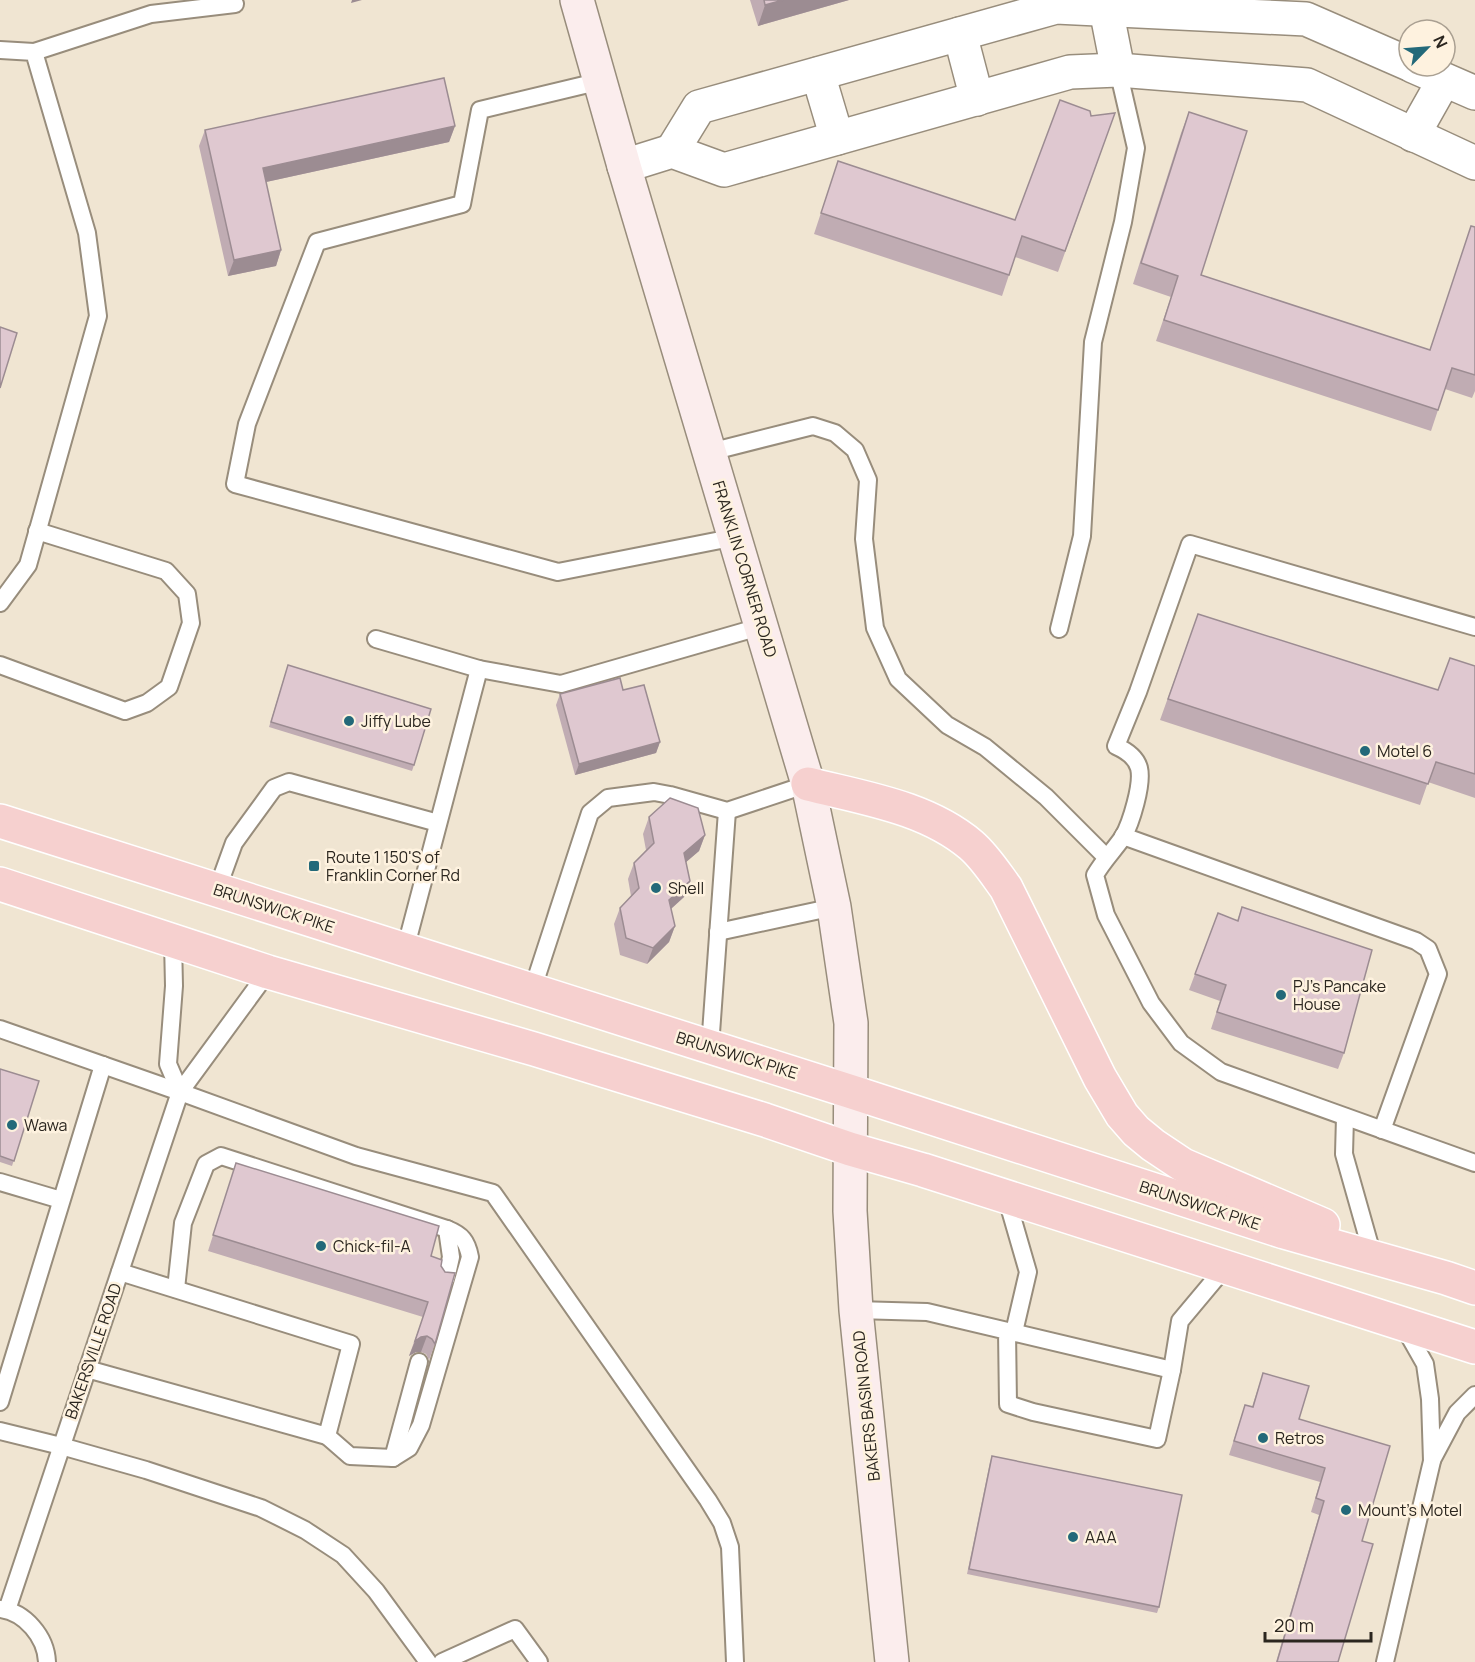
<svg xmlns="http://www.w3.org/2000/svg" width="1475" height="1662" viewBox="0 0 1475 1662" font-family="Manrope,sans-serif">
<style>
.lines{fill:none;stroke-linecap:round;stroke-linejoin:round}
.service-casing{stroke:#988d7c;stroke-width:20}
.minor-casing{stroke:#988d7c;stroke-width:36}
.secondary-casing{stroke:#988d7c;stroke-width:36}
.trunk-casing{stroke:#fff;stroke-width:36}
.service{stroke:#fff;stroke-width:16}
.minor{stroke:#fff;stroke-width:33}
.secondary{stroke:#fbeded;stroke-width:33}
.trunk{stroke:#f6d0cf;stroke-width:33}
.wall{fill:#c0acb3}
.shaded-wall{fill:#9c8c92}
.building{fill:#dfc8d0;stroke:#9c8c92;stroke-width:1.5}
.poi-dot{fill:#236979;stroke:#fef2df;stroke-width:2}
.labels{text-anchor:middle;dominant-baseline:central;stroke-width:5;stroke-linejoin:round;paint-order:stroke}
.street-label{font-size:16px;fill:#2b261f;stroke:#fef2df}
.poi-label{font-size:16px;fill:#2b261f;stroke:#fef2df;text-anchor:start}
</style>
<rect width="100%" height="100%" fill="#f0e5d2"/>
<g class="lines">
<defs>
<g id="service">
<polyline points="0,50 34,52 87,233 98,316 28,565 0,603"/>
<polyline points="34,52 151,14 235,4"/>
<polyline points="601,81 480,110 462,204 317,242 247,424 235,484 558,572 736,537"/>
<polyline points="710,452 813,426 835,433 855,450 868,480 864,539 875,628 898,679 947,725 985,747 1046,797 1106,857"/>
<path d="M1475,627L1190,544L1138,692L1116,746C1125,750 1136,757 1139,768C1143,784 1131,823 1123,837C1114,850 1103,861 1095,875L1106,915L1151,1003L1181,1043L1221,1072L1475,1163"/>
<polyline points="1059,629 1082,536 1093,342 1123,222 1136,148 1118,70"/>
<polyline points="376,639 479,669 561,684 763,626"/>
<polyline points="0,665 125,711 147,703 169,687 191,623 187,594 166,571 37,531"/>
<polyline points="1123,836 1416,941 1428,949 1438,974 1382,1130"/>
<polyline points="217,890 234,843 274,788 289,782 438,823"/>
<polyline points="718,932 834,907"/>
<polyline points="173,941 174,986 168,1064 180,1092"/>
<polyline points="405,950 479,669"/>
<polyline points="532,991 590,813 608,798 654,792 670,795 727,811 808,784"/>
<polyline points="0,1029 180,1092 356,1156 493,1193 708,1500 722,1523 730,1547 735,1662"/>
<polyline points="710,1047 727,811"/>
<polyline points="1345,1117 1344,1154 1370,1246"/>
<polyline points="0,1182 61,1200"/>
<polyline points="1006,1196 1028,1272 1014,1332"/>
<polyline points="176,1289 183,1223 206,1164 221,1156 447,1229 451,1257 446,1279"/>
<polyline points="856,1310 927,1312 1172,1370 1157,1439 1033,1412 1008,1404 1007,1331"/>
<polyline points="87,1369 327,1436 351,1344 120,1272"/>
<polyline points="1172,1370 1180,1321 1226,1266"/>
<polyline points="0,1402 103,1065"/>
<polyline points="0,1431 61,1446 146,1470 261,1508 305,1530 343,1555 376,1591 428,1662"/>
<path d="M327,1436L350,1456L393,1458L409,1448L421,1425L470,1257C467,1241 462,1235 447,1229"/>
<polyline points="393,1458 419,1362"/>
<polyline points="1432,1460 1457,1413 1475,1395"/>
<path d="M0,1609C25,1612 46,1637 47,1662"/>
<polyline points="7,1610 180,1092 268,972"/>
<polyline points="442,1662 515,1629 539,1662"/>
<polyline points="1385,1662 1432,1461 1430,1399 1425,1364 1404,1327"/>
</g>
<g id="minor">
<polyline points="1106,9 1118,70"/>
<polyline points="960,34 977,99"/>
<polyline points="1413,66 1475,93"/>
<polyline points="818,74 837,138"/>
<polyline points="1413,135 1444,80"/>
<polyline points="672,151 699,107 1056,7 1306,19 1409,64"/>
<polyline points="624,166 672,151 724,170 1070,72 1118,70 1307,85 1475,163"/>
</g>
<polyline id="secondary" points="577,0 624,166 808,784 834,907 851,1023 850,1211 856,1310 892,1662"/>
<g id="trunk">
<path d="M808,784C863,798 926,807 971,845C985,857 995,873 1006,888L1100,1078L1122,1115L1136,1131L1153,1145L1183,1165L1323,1225"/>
<polyline points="0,821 852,1092 1284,1232 1446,1278 1475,1288"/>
<polyline points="0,884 268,972 534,1049 765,1120 850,1149 923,1170 1475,1347"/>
</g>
</defs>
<use href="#service" class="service-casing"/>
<use href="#minor" class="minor-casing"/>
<use href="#secondary" class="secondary-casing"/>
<use href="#trunk" class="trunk-casing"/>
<use href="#service" class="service"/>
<use href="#minor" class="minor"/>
<use href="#secondary" class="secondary"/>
<use href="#trunk" class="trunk"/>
</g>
<g class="wall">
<polygon points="750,0 849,0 758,26"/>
<polygon points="1189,112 1201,275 1430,350 1471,226 1475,227 1475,391 1472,398 1445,389 1431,431 1156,341 1171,297 1133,284 1181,133"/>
<polygon points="1115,113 1058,272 1015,257 1002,296 814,234 838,161 1015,220 1091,116"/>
<polygon points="455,126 449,142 266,182 281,250 276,266 228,276 199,146 205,130"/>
<polygon points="1198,614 1438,690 1475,666 1475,798 1428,782 1420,805 1160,720"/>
<polygon points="286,671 414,765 412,771 269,727"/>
<polygon points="623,690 660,742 656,753 575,775 556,705 560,694"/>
<polygon points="649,817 705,835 699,851 686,862 690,881 684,897 671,909 675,926 669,942 647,964 620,955 614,924 620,908 631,896 628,879 634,863 646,850 643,834"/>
<polygon points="1242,907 1344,1053 1338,1069 1211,1029 1220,1001 1189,990 1218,913 1237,921"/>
<polygon points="0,1069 39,1081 12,1166 0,1162"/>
<polygon points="236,1163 431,1256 435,1344 429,1360 426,1354 421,1352 416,1352 409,1356 423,1317 208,1251"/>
<polygon points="1263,1373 1299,1419 1362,1541 1338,1662 1276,1662 1319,1515 1311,1512 1320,1482 1229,1455 1245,1405 1252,1407"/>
<polygon points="992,1456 1159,1607 1157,1613 967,1574 990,1462"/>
</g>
<g class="shaded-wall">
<polygon points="352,0 362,0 351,3"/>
<polygon points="783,0 849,0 758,26 765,5"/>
<polygon points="455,126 449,142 257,184 263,168"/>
<polygon points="281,250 276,266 228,276 234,260"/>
<polygon points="660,742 656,753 575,775 579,764"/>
<polygon points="705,835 699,851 678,869 684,853"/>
<polygon points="690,881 684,897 663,916 669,900"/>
<polygon points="675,926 669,942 647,964 653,948"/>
<polygon points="427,1336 421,1352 416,1352 409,1356 415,1341 421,1337"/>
</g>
<g class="building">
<polygon points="764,0 783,0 765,5"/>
<polygon points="444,78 455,126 263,168 281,250 234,260 205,130"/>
<polygon points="1060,100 1090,111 1091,116 1115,113 1065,251 1022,236 1009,275 821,213 838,161 1015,220"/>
<polygon points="1189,112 1247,131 1201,275 1430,350 1471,226 1475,227 1475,375 1452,368 1438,410 1164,320 1178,276 1141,263"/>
<polygon points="0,327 17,333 0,388"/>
<polygon points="1198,614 1438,690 1450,658 1475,666 1475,774 1436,762 1428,784 1168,699"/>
<polygon points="288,665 431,709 414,765 271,722"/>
<polygon points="620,678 623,690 644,685 660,742 579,764 560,694"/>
<polygon points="670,798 698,808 705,835 684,853 690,881 669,900 675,926 653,948 626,938 620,908 639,888 634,863 654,843 649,817"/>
<polygon points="1242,907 1372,950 1344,1053 1217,1012 1226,985 1195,974 1218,913 1238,921"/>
<polygon points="0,1069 39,1081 14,1161 0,1156"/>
<polygon points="236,1163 439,1226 431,1256 442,1260 441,1266 445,1272 455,1273 435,1344 432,1339 427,1336 421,1337 415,1341 428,1302 213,1235"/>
<polygon points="1263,1373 1309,1386 1299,1419 1390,1446 1362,1541 1373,1544 1338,1662 1277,1662 1324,1501 1316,1498 1325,1468 1234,1441 1245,1405 1253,1407"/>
<polygon points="992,1456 1182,1495 1159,1607 969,1569"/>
</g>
<g class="poi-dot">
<circle cx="349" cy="721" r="6"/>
<circle cx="1365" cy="751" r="6"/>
<rect x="308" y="860" width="12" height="12" rx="3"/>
<circle cx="656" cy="888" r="6"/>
<circle cx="1281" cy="995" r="6"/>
<circle cx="12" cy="1125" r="6"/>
<circle cx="321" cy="1246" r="6"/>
<circle cx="1263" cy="1438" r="6"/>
<circle cx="1346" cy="1510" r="6"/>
<circle cx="1073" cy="1537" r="6"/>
</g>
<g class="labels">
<g class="street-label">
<text transform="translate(745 569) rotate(73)">FRANKLIN CORNER ROAD</text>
<text transform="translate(274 908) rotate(18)">BRUNSWICK PIKE</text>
<text transform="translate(737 1055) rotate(17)">BRUNSWICK PIKE</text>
<text transform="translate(1200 1205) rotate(18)">BRUNSWICK PIKE</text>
<text transform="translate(93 1351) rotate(-71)">BAKERSVILLE ROAD</text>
<text transform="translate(866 1406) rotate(-96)">BAKERS BASIN ROAD</text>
</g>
<g class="poi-label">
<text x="361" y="721">Jiffy Lube</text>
<text x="1377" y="751">Motel 6</text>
<text x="326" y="857">Route 1 150'S of<tspan x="326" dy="18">Franklin Corner Rd</tspan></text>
<text x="668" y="888">Shell</text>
<text x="1293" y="986">PJ's Pancake<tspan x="1293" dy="18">House</tspan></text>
<text x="24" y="1125">Wawa</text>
<text x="333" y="1246">Chick-fil-A</text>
<text x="1275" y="1438">Retros</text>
<text x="1358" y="1510">Mount's Motel</text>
<text x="1085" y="1537">AAA</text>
</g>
</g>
<g transform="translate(1427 48) rotate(65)"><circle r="28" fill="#fef2df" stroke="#aaa092" stroke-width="1.5"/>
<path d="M0-4.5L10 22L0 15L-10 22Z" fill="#236979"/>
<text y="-9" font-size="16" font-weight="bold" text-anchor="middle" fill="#2b261f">N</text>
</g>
<path d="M1265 1632v9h106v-9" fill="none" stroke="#2b261f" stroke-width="3"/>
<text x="1274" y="1632" font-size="18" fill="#2b261f" stroke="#fef2df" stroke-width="4.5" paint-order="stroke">20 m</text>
</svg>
